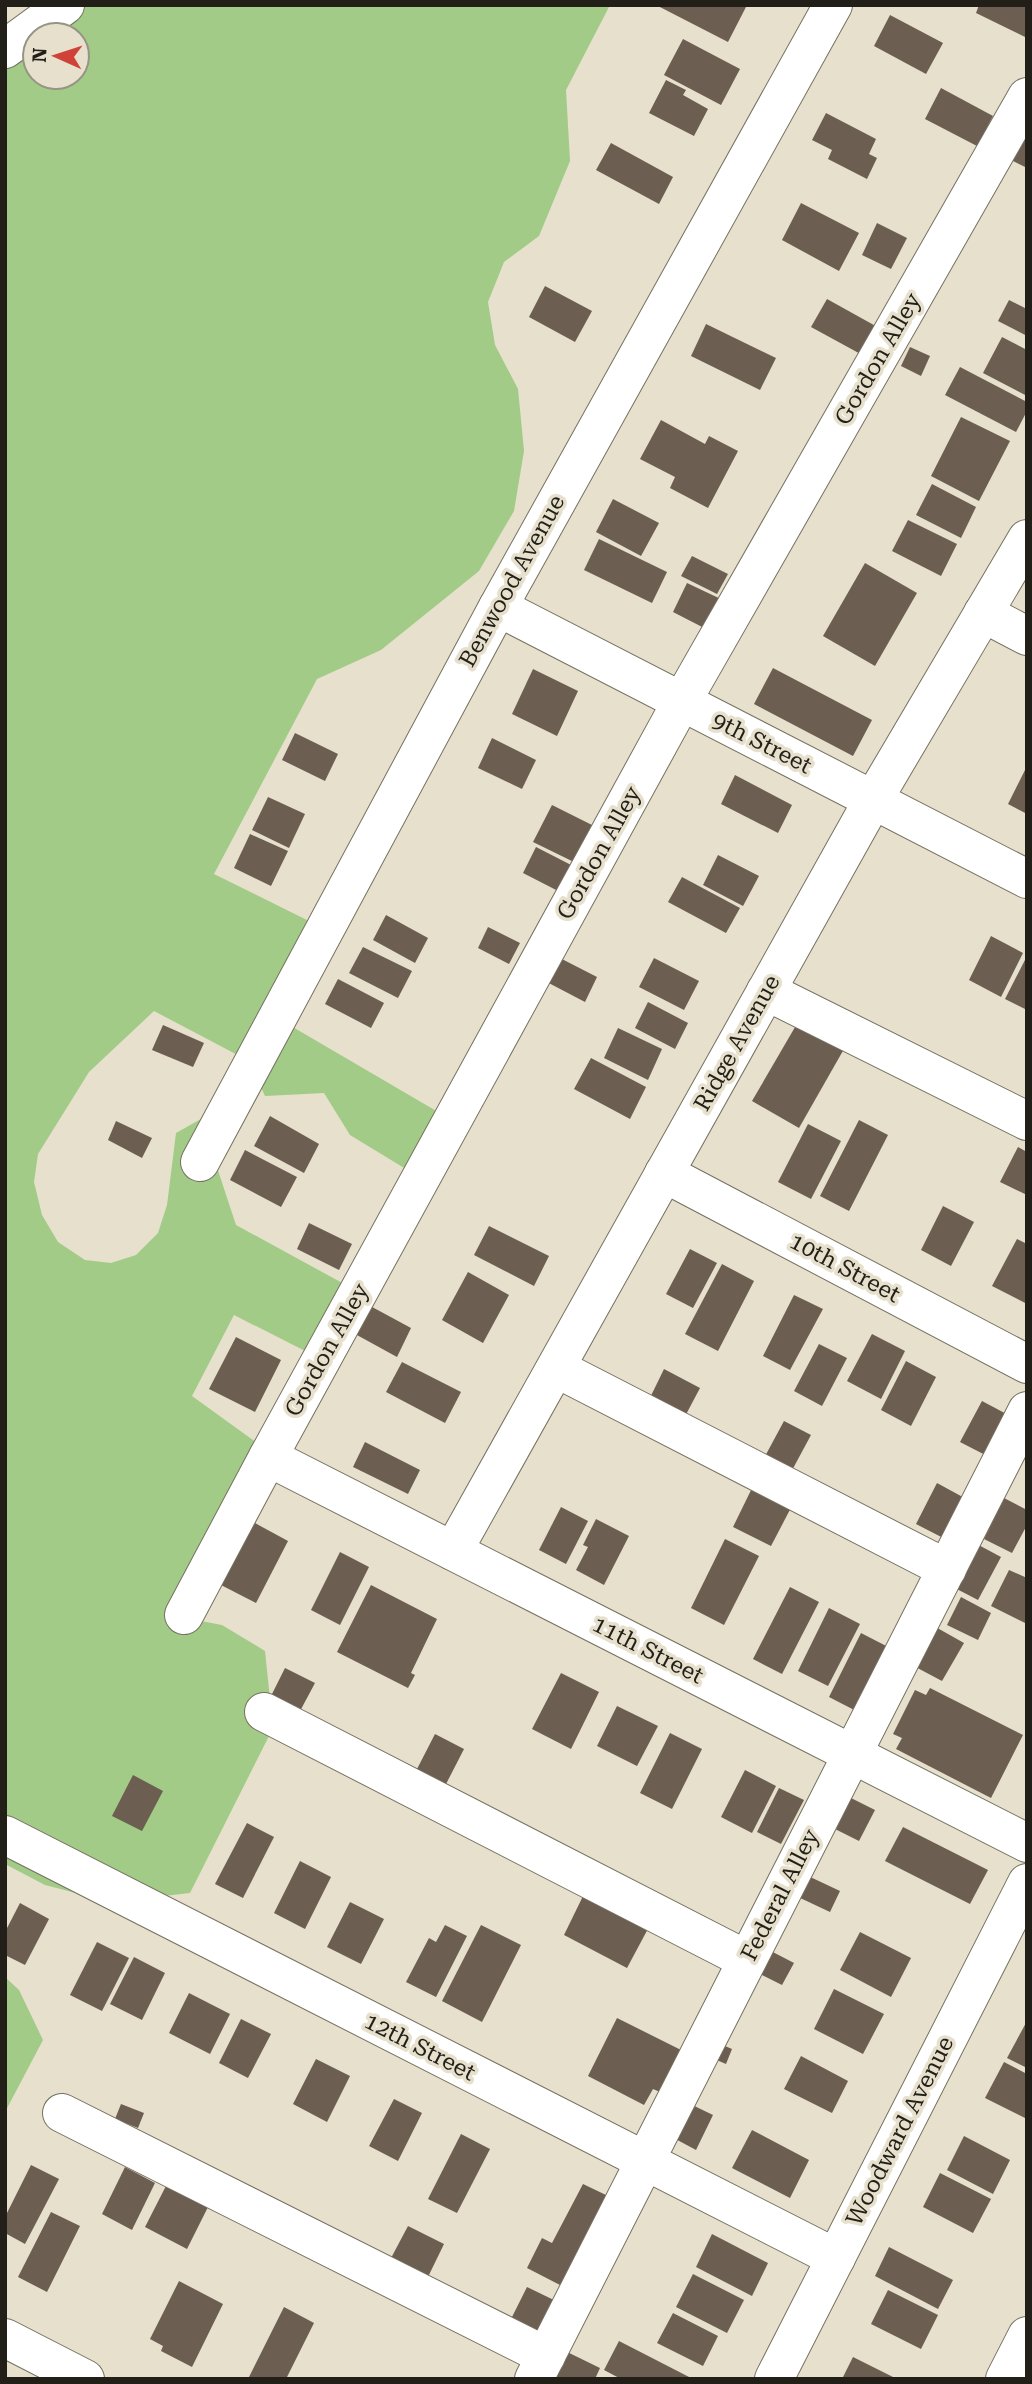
<svg xmlns="http://www.w3.org/2000/svg" width="1032" height="2384" viewBox="0 0 1032 2384" font-family="'Roboto Serif',serif">
<style>
.green{fill:#a1cb86}
.building{fill:#6c5e51}
.lines{fill:none;stroke-linecap:round;stroke-linejoin:round}
.minor-casing{stroke:#767160;stroke-width:40}
.minor{stroke:#fff;stroke-width:38}
.labels{text-anchor:middle;dominant-baseline:central;stroke-width:7;stroke-linejoin:round;paint-order:stroke}
.street-label{font-size:23px;fill:#211f18;stroke:#e6e0cd}
</style>
<rect width="100%" height="100%" fill="#e6e0cd"/>
<g class="green">
<polygon points="78,5 610,5 566,90 570,161 539,236 504,262 488,302 495,345 518,389 524,451 514,511 479,571 381,650 317,679 214,874 321,927 291,1026 450,1119 419,1177 350,1135 324,1093 265,1096 249,1061 154,1011 89,1072 38,1154 34,1182 42,1215 58,1242 85,1260 111,1263 136,1255 158,1233 167,1205 176,1133 201,1119 236,1225 357,1291 319,1358 234,1315 192,1396 268,1451 179,1617 222,1625 265,1651 273,1728 190,1893 111,1902 45,1885 5,1864 5,58 35,36 35,77 77,77 77,35 37,35"/>
<polygon points="5,1977 19,1990 43,2040 5,2112"/>
</g>
<g class="building">
<polygon points="656,5 747,5 728,42"/>
<polygon points="979,5 1027,5 1027,38 976,13"/>
<polygon points="890,15 943,43 926,74 874,46"/>
<polygon points="683,39 740,69 721,105 664,75"/>
<polygon points="666,80 686,90 683,95 708,109 694,136 649,113"/>
<polygon points="941,88 993,116 977,146 925,119"/>
<polygon points="826,113 876,139 869,154 877,158 867,179 828,159 832,150 812,140"/>
<polygon points="1027,121 1027,168 1009,159"/>
<polygon points="611,143 673,177 659,204 596,170"/>
<polygon points="801,203 859,233 839,271 782,240"/>
<polygon points="877,223 907,238 891,269 862,255"/>
<polygon points="545,286 592,311 575,342 529,317"/>
<polygon points="827,299 881,329 866,357 811,327"/>
<polygon points="1009,300 1027,309 1027,336 998,321"/>
<polygon points="706,324 776,358 760,390 691,356"/>
<polygon points="1002,337 1027,350 1027,396 983,373"/>
<polygon points="910,347 930,356 921,376 901,366"/>
<polygon points="960,367 1027,402 1027,411 1016,432 945,395"/>
<polygon points="961,417 1010,441 979,501 931,476"/>
<polygon points="661,420 705,444 709,436 738,451 708,508 670,488 675,477 640,459"/>
<polygon points="932,484 976,507 961,538 916,515"/>
<polygon points="613,499 659,523 641,556 596,532"/>
<polygon points="908,520 957,544 941,576 892,551"/>
<polygon points="599,539 667,572 652,603 584,570"/>
<polygon points="692,556 728,574 717,594 681,576"/>
<polygon points="865,563 917,593 875,666 823,636"/>
<polygon points="687,583 725,601 710,631 673,612"/>
<polygon points="773,668 872,720 853,756 754,704"/>
<polygon points="533,669 578,691 557,736 512,714"/>
<polygon points="295,733 338,754 325,781 282,760"/>
<polygon points="492,738 536,760 522,789 478,768"/>
<polygon points="1027,766 1027,814 1008,804"/>
<polygon points="735,775 792,805 778,833 721,804"/>
<polygon points="268,797 305,814 289,848 252,830"/>
<polygon points="552,805 596,827 578,864 533,842"/>
<polygon points="250,834 288,851 271,886 234,868"/>
<polygon points="536,847 575,867 562,893 523,873"/>
<polygon points="718,855 759,876 743,906 703,885"/>
<polygon points="682,877 740,908 726,933 668,902"/>
<polygon points="386,915 428,938 415,963 373,940"/>
<polygon points="488,927 520,943 509,964 478,948"/>
<polygon points="991,936 1023,953 1001,997 969,980"/>
<polygon points="363,947 412,971 398,998 349,973"/>
<polygon points="556,956 597,977 585,1002 543,980"/>
<polygon points="1027,956 1027,1010 1005,999"/>
<polygon points="654,958 699,981 684,1010 639,987"/>
<polygon points="338,979 384,1003 371,1028 325,1004"/>
<polygon points="648,1002 688,1023 675,1049 635,1028"/>
<polygon points="798,1022 844,1049 799,1128 752,1101"/>
<polygon points="163,1025 204,1043 193,1067 152,1050"/>
<polygon points="618,1028 662,1049 648,1080 604,1058"/>
<polygon points="591,1058 646,1087 630,1119 574,1089"/>
<polygon points="270,1116 319,1144 304,1173 254,1146"/>
<polygon points="859,1120 888,1135 849,1211 820,1196"/>
<polygon points="116,1121 152,1138 142,1158 108,1140"/>
<polygon points="808,1124 841,1141 811,1199 778,1182"/>
<polygon points="1018,1147 1027,1152 1027,1195 1000,1182"/>
<polygon points="245,1150 297,1177 281,1207 230,1180"/>
<polygon points="943,1206 974,1222 951,1266 921,1250"/>
<polygon points="309,1223 352,1244 339,1270 297,1249"/>
<polygon points="489,1226 549,1256 534,1286 474,1255"/>
<polygon points="1017,1239 1027,1244 1027,1304 992,1286"/>
<polygon points="690,1249 717,1263 693,1308 666,1294"/>
<polygon points="722,1264 754,1281 718,1351 685,1334"/>
<polygon points="468,1272 509,1295 483,1343 442,1320"/>
<polygon points="794,1295 823,1309 790,1370 763,1356"/>
<polygon points="361,1301 411,1328 397,1357 346,1329"/>
<polygon points="872,1334 905,1351 881,1399 847,1381"/>
<polygon points="236,1337 281,1360 255,1412 209,1389"/>
<polygon points="819,1344 847,1358 822,1406 794,1391"/>
<polygon points="906,1361 936,1377 911,1426 881,1410"/>
<polygon points="402,1362 461,1392 445,1423 386,1392"/>
<polygon points="664,1369 700,1388 682,1422 647,1404"/>
<polygon points="982,1401 1014,1418 993,1459 960,1442"/>
<polygon points="784,1421 811,1435 790,1474 763,1460"/>
<polygon points="365,1442 420,1470 408,1494 353,1467"/>
<polygon points="755,1482 794,1502 771,1546 733,1527"/>
<polygon points="937,1483 970,1501 949,1541 916,1524"/>
<polygon points="1004,1498 1027,1510 1027,1525 1012,1553 984,1539"/>
<polygon points="561,1507 588,1521 566,1564 539,1550"/>
<polygon points="596,1519 629,1536 604,1585 576,1570 588,1547 583,1545"/>
<polygon points="253,1522 288,1541 256,1603 221,1585"/>
<polygon points="725,1539 759,1556 724,1625 691,1608"/>
<polygon points="973,1542 1001,1557 978,1600 951,1586"/>
<polygon points="340,1552 369,1567 340,1625 311,1610"/>
<polygon points="1009,1570 1027,1578 1027,1624 991,1606"/>
<polygon points="371,1585 437,1619 411,1673 415,1675 408,1688 337,1652"/>
<polygon points="790,1587 819,1602 782,1674 753,1659"/>
<polygon points="961,1597 991,1613 978,1640 947,1625"/>
<polygon points="829,1608 860,1624 828,1686 798,1671"/>
<polygon points="932,1625 964,1643 942,1681 910,1664"/>
<polygon points="861,1633 894,1650 862,1714 829,1697"/>
<polygon points="285,1668 315,1683 299,1713 270,1698"/>
<polygon points="561,1673 599,1692 571,1749 532,1729"/>
<polygon points="930,1688 1023,1735 991,1798 896,1749 902,1738 893,1734 915,1690 926,1695"/>
<polygon points="617,1706 658,1726 637,1766 597,1746"/>
<polygon points="670,1733 702,1749 672,1809 640,1793"/>
<polygon points="435,1734 464,1749 445,1786 416,1771"/>
<polygon points="745,1770 776,1786 752,1833 721,1817"/>
<polygon points="133,1775 163,1791 142,1831 112,1816"/>
<polygon points="779,1788 804,1800 781,1844 757,1832"/>
<polygon points="843,1794 875,1810 859,1841 827,1825"/>
<polygon points="247,1823 274,1837 243,1898 215,1884"/>
<polygon points="903,1827 988,1870 970,1904 885,1861"/>
<polygon points="300,1861 331,1877 305,1929 274,1913"/>
<polygon points="806,1875 840,1891 830,1912 796,1896"/>
<polygon points="585,1892 650,1925 627,1968 564,1935"/>
<polygon points="350,1902 384,1919 361,1964 327,1947"/>
<polygon points="20,1903 49,1919 25,1965 5,1955 5,1932"/>
<polygon points="445,1925 467,1936 436,1997 406,1982 429,1938 436,1942"/>
<polygon points="481,1925 521,1945 482,2022 442,2001"/>
<polygon points="860,1932 911,1958 891,1997 840,1970"/>
<polygon points="97,1942 129,1958 102,2011 70,1995"/>
<polygon points="767,1949 794,1963 782,1985 756,1972"/>
<polygon points="134,1957 165,1973 142,2020 110,2004"/>
<polygon points="834,1989 884,2014 863,2054 814,2029"/>
<polygon points="189,1993 230,2014 210,2054 169,2033"/>
<polygon points="617,2018 681,2050 660,2092 653,2089 644,2105 588,2076"/>
<polygon points="241,2019 271,2034 248,2078 219,2063"/>
<polygon points="1027,2021 1027,2068 1007,2058"/>
<polygon points="718,2043 732,2049 726,2064 712,2058"/>
<polygon points="801,2056 848,2081 832,2113 784,2089"/>
<polygon points="316,2059 350,2076 327,2122 293,2104"/>
<polygon points="1004,2062 1027,2074 1027,2119 985,2098"/>
<polygon points="394,2099 422,2113 398,2161 369,2146"/>
<polygon points="686,2102 713,2115 696,2150 670,2136"/>
<polygon points="121,2104 144,2113 138,2128 115,2119"/>
<polygon points="752,2130 809,2160 790,2198 732,2168"/>
<polygon points="461,2134 490,2149 457,2213 428,2199"/>
<polygon points="964,2136 1010,2160 993,2194 947,2170"/>
<polygon points="31,2165 59,2179 25,2244 5,2233 5,2217"/>
<polygon points="125,2167 155,2183 132,2230 102,2214"/>
<polygon points="940,2173 991,2199 973,2233 923,2207"/>
<polygon points="168,2182 210,2203 187,2249 145,2227"/>
<polygon points="583,2184 606,2195 560,2285 527,2268 542,2238 552,2243"/>
<polygon points="51,2212 80,2226 47,2292 18,2277"/>
<polygon points="408,2226 444,2244 427,2279 390,2260"/>
<polygon points="712,2234 768,2263 752,2296 696,2267"/>
<polygon points="889,2247 953,2280 938,2309 875,2276"/>
<polygon points="693,2274 744,2300 727,2333 676,2307"/>
<polygon points="179,2281 223,2304 192,2367 161,2351 163,2346 150,2339"/>
<polygon points="527,2287 560,2303 544,2336 511,2319"/>
<polygon points="888,2290 938,2315 921,2349 871,2324"/>
<polygon points="284,2307 314,2323 286,2379 248,2379"/>
<polygon points="673,2313 718,2336 703,2366 657,2343"/>
<polygon points="619,2341 693,2379 621,2379 604,2370"/>
<polygon points="561,2349 600,2368 595,2379 547,2379"/>
<polygon points="853,2357 897,2379 842,2379"/>
</g>
<g class="lines">
<defs>
<g id="minor">
<polyline points="5,49 65,5"/>
<polyline points="498,607 1027,879"/>
<polyline points="983,613 1027,636"/>
<polyline points="766,991 1027,1121"/>
<polyline points="200,1162 498,607 833,5"/>
<polyline points="664,1173 1027,1364"/>
<polyline points="556,1368 947,1569"/>
<polyline points="268,1457 1027,1843"/>
<polyline points="453,1551 873,800 1027,539"/>
<polyline points="184,1615 268,1457 682,701 1027,97"/>
<polyline points="264,1712 747,1960"/>
<polyline points="5,1835 836,2258"/>
<polyline points="62,2113 546,2356"/>
<polyline points="5,2338 85,2379"/>
<polyline points="534,2379 1027,1411"/>
<polyline points="774,2379 1027,1883"/>
<polyline points="1005,2379 1027,2336"/>
</g>
</defs>
<use href="#minor" class="minor-casing"/>
<use href="#minor" class="minor"/>
</g>
<g class="labels">
<g class="street-label">
<text transform="translate(878 359) rotate(-60)">Gordon Alley</text>
<text transform="translate(512 581) rotate(-61)">Benwood Avenue</text>
<text transform="translate(762 743) rotate(27)">9th Street</text>
<text transform="translate(599 853) rotate(-61)">Gordon Alley</text>
<text transform="translate(737 1043) rotate(-61)">Ridge Avenue</text>
<text transform="translate(845 1268) rotate(28)">10th Street</text>
<text transform="translate(327 1350) rotate(-61)">Gordon Alley</text>
<text transform="translate(648 1650) rotate(27)">11th Street</text>
<text transform="translate(780 1895) rotate(-63)">Federal Alley</text>
<text transform="translate(420 2047) rotate(27)">12th Street</text>
<text transform="translate(900 2131) rotate(-63)">Woodward Avenue</text>
</g>
</g>
<rect width="1032" height="2384" fill="none" stroke="#211f18" stroke-width="14"/>
<g transform="translate(56 56) rotate(273)"><circle r="33" fill="#e6e0cd" stroke="#979385" stroke-width="2"/>
<path d="M0-5L12 26L0 18L-12 26Z" fill="#d04239"/>
<text y="-10" font-size="19" font-weight="bold" text-anchor="middle" fill="#211f18">N</text>
</g>
</svg>
